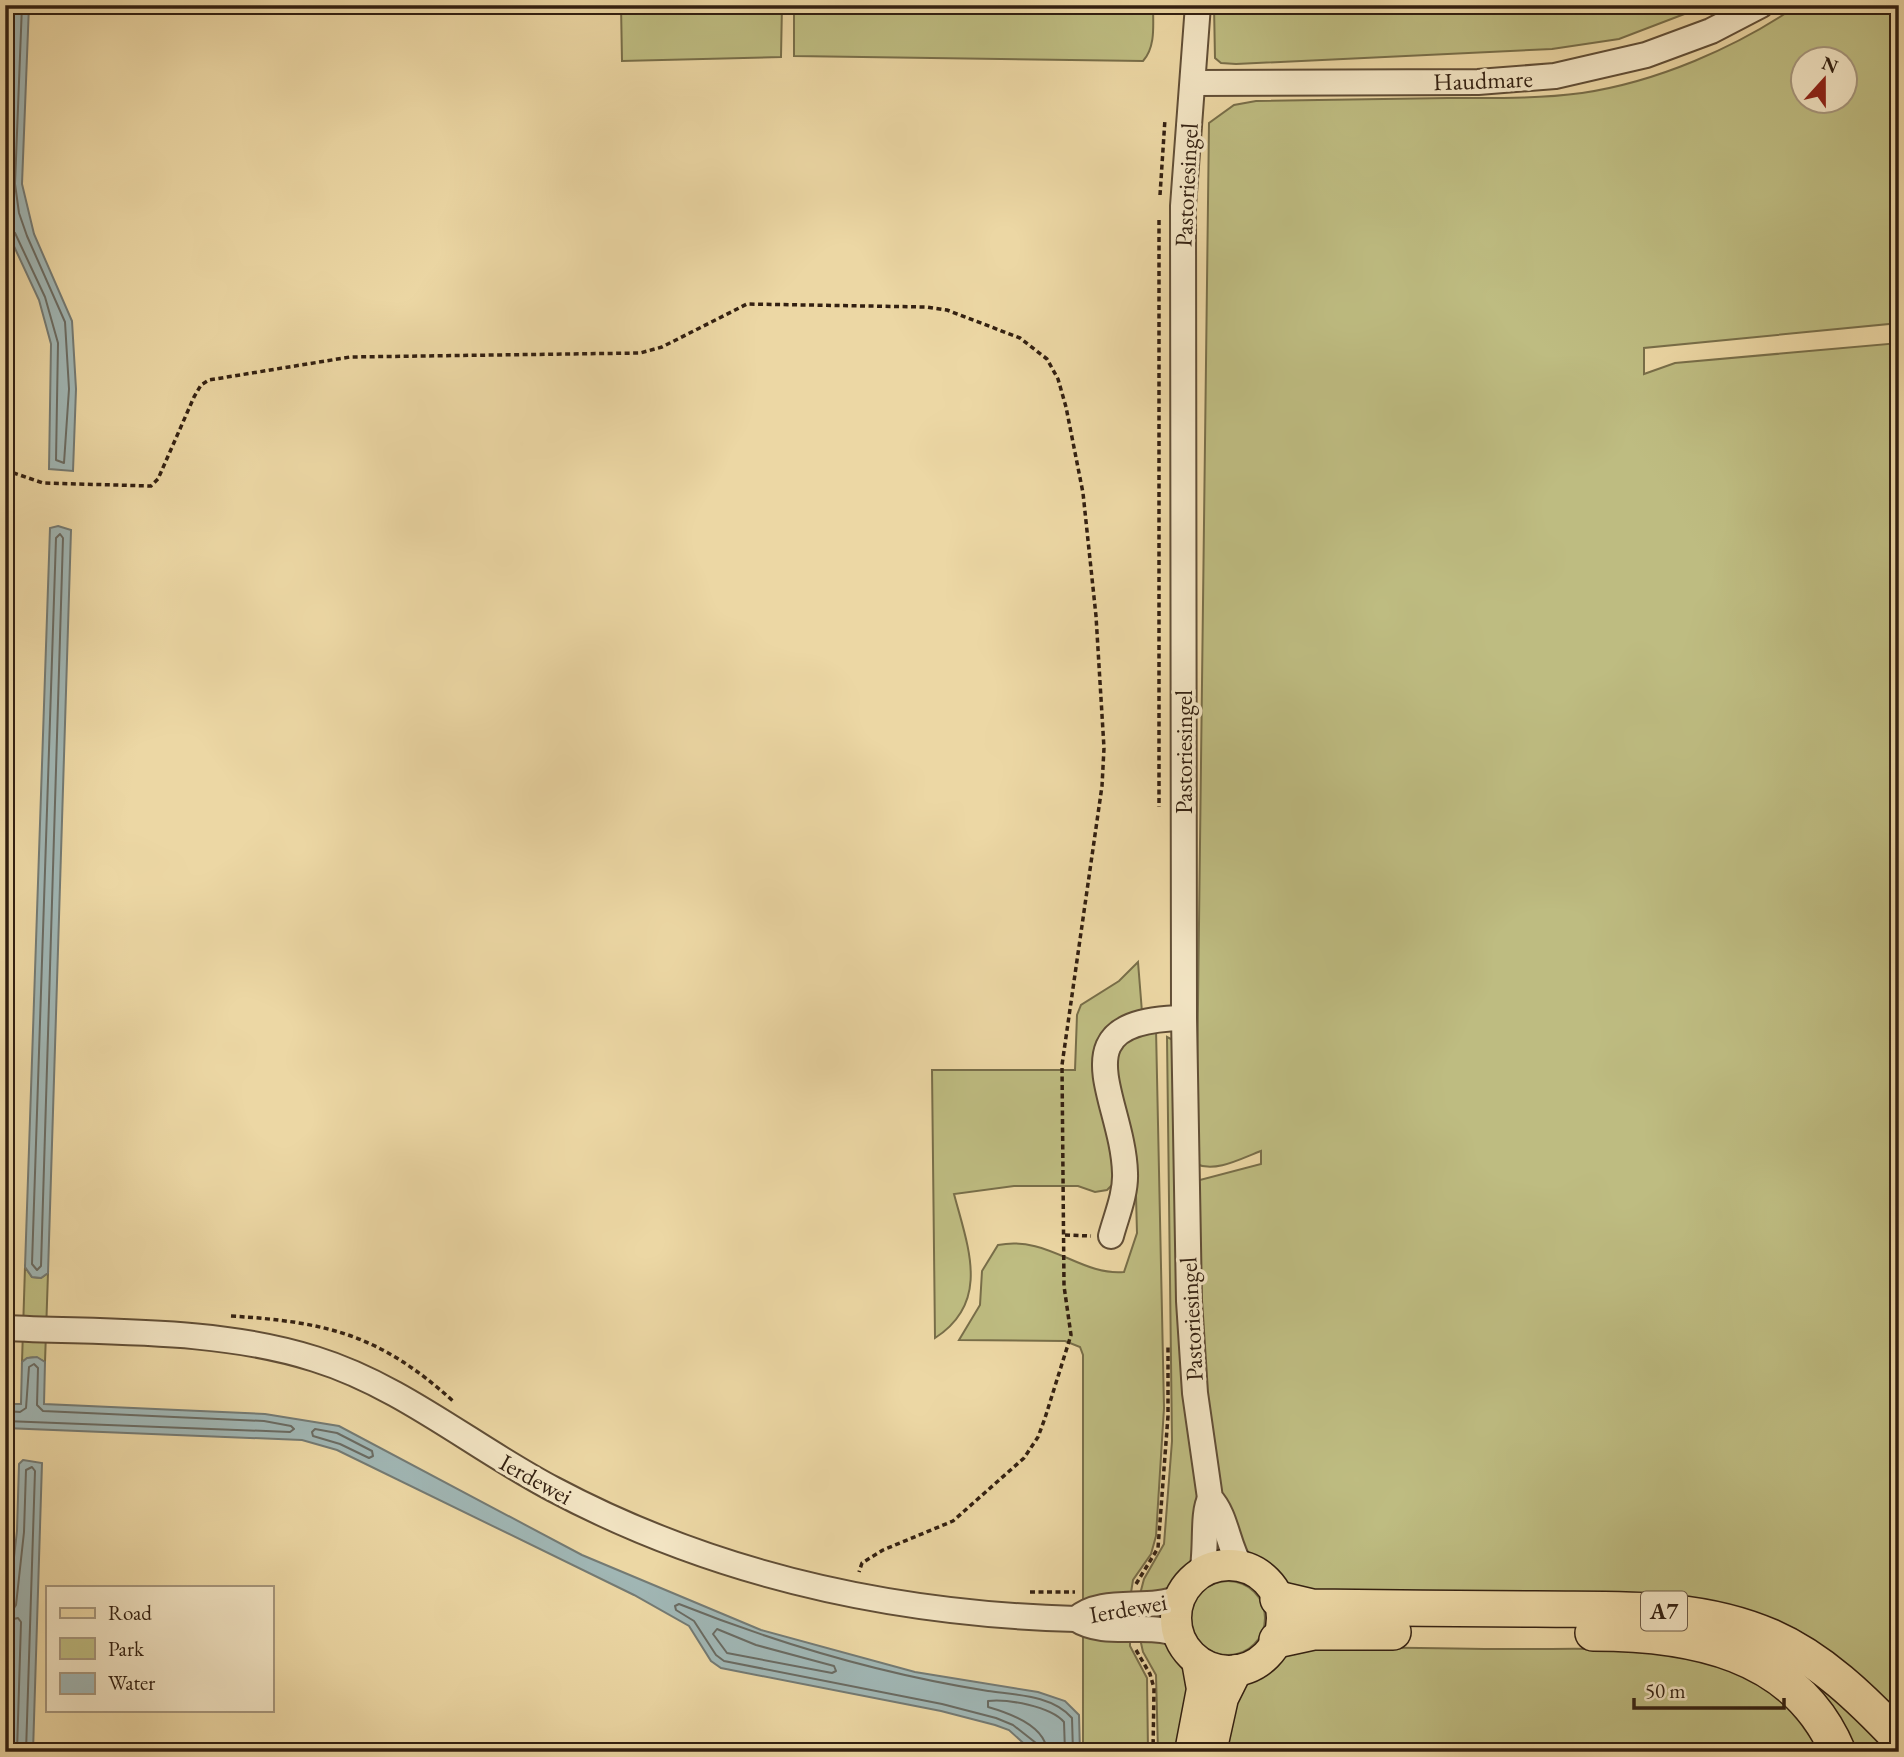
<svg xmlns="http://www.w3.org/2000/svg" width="1904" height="1757" viewBox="0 0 1904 1757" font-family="'EB Garamond',serif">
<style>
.green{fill:#bebc81;stroke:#786e49;stroke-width:2;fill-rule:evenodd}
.water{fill:#a0b6b4;stroke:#747a73;stroke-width:2}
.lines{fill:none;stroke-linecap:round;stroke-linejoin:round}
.shore{stroke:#6a6b62;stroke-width:2}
.minor-casing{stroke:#614e36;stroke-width:28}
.major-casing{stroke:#332011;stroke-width:33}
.highway-casing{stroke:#332011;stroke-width:38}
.path{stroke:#332011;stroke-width:3.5;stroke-dasharray:5 3.5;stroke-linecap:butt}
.minor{stroke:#f3e5c4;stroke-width:24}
.major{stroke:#ecd7a4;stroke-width:30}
.highway{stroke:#ecd7a4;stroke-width:35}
.labels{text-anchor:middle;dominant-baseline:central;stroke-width:7;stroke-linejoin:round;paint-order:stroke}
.shield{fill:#f3e5c4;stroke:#6d5b47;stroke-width:2}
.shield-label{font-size:23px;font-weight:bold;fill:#332011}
.street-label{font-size:24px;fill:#332011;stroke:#f3e5c4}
</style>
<rect width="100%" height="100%" fill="#ecd7a4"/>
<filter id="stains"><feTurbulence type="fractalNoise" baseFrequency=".00286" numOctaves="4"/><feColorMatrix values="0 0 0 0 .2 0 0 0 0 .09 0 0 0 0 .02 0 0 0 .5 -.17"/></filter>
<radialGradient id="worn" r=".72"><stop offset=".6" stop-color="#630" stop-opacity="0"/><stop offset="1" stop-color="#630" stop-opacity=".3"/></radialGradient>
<g class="green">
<polygon points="621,5 782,5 781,57 622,61"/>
<path d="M794,5H1153C1153,24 1156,47 1143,61L794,56Z"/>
<polygon points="1214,5 1708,5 1619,39 1552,49 1236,64 1221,63 1215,58"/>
<path d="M1798,5H1899V323L1644,348V374L1675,363L1899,343V1717L1848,1668L1445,1601L1286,1588L1238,1546L1213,1466L1200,1353L1196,1181L1261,1164V1151C1242,1158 1216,1173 1196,1164L1209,123L1234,105L1256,101C1320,100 1384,99 1448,98C1493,98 1538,99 1582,93C1656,82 1736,48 1798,5ZM1802,60H1844V102H1802Z"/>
<path d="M1138,962L1142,1012L1117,1023L1116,1181L1107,1190L1095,1192L1078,1186H1014L954,1194C968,1247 991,1302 935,1338L932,1070H1075L1077,1015L1081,1005L1119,981Z"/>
<path d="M1156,1029L1164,1408L1156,1536L1151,1554L1133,1580L1130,1599V1646L1147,1678L1148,1752H1083V1355L1080,1347L1065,1341L959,1340L980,1305L982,1271L998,1245C1048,1235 1080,1276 1124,1272L1137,1233L1136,1196L1113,1078L1120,1041Z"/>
<path d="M1167,1037L1173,1040L1202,1539C1191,1578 1177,1588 1139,1598L1144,1579L1164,1544L1172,1441Z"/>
<path d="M25,1267L32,1277L41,1278L48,1273L45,1362C36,1357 30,1355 22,1362Z"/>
<circle cx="1228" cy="1618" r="37"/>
<polygon points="1139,1634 1170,1641 1190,1670 1185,1752 1158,1752 1156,1675 1143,1652"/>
<path d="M1316,1646C1380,1647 1444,1649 1509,1649C1582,1650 1679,1641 1745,1676C1778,1693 1802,1720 1819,1752H1216L1240,1684L1286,1654Z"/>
<polygon points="1776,1650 1899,1752 1843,1752"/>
</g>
<g class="water">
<polygon points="5,5 29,5 22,184 34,234 72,321 76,389 73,471 49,469 51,344 39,300 5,227"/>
<polygon points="58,526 71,530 48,1273 41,1278 32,1277 25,1267 50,528"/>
<polygon points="37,1357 45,1362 44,1404 265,1414 339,1426 582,1555 761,1630 915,1672 1038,1692 1065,1701 1079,1715 1080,1752 1033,1752 1009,1730 995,1725 941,1711 721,1668 711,1661 689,1626 634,1595 337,1450 302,1440 5,1428 5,1404 21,1404 22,1362 27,1358"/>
<polygon points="23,1460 42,1463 33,1752 5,1752 5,1636 17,1531 19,1464"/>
</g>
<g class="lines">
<g class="shore">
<polyline points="5,220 11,216 6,184 13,5"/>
<polyline points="5,228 15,233 45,297 58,343 56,460 64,463 69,389 65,322 27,236 19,213 15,184 22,5"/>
<polygon points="60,534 63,538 41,1266 37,1270 32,1264 56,538"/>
<polyline points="5,1411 20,1412 26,1408 29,1367 34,1364 38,1368 37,1405 43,1411 264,1421 291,1426 294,1429 290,1432 5,1421"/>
<polygon points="315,1429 337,1433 372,1451 373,1456 369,1458 340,1444 313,1436 312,1432"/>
<polyline points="5,1612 12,1611 16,1605 24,1532 26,1470 32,1467 35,1471 26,1752"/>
<polyline points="5,1621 18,1618 21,1622 17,1752"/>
<polygon points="717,1629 756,1645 834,1666 836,1671 832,1673 727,1653 713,1634"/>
<polyline points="5,1632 10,1635 7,1752"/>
<path d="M1038,1752L1036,1743L1013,1725L996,1718L942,1704L724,1661L716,1655L694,1621L676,1610L675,1606L679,1604C779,1644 881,1674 988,1691C1016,1695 1052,1695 1072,1718L1073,1752"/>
<path d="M1047,1752C1046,1726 1009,1713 988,1707V1701C1008,1699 1050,1706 1064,1722L1065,1752"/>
</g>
<defs>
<g id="minor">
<path d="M1198,5L1183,206L1184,1018L1189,1301L1195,1393L1210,1498C1227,1516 1227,1545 1241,1567"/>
<polyline points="1193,83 1478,82 1555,76 1646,55 1711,31 1761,5"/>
<path d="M1111,1236C1116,1217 1126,1194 1125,1173C1123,1097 1054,1020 1184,1018"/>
<path d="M5,1328C106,1333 218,1328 315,1359C402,1386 473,1447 553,1489C715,1575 893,1614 1076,1619C1105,1638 1146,1622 1178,1634"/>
<path d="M1202,1572C1207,1551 1202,1513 1210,1499"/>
<path d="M1076,1619C1102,1596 1148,1611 1179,1598"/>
</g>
<g id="major">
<circle cx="1229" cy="1618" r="53"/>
<polyline points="1190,1752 1202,1689 1197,1661"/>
<polyline points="1211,1752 1223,1698 1237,1670"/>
</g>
<g id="highway">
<path d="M1278,1599L1312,1607C1386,1608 1461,1609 1535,1609C1614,1610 1696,1604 1771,1637C1821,1659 1862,1699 1899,1738"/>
<path d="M1593,1633C1689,1633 1796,1651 1838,1752"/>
<polyline points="1277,1640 1314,1632 1393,1632"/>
</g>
</defs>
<use href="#minor" class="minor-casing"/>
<use href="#major" class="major-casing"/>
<use href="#highway" class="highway-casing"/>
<g class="path">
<polyline points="1160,195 1165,119"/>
<polyline points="1159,220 1159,807"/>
<polyline points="5,470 43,483 151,486 158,479 194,397 201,385 209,380 350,357 640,353 662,347 747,304 927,307 947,310 1020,338 1047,359 1058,379 1066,407 1083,493 1096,616 1104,748 1102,786 1062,1065 1064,1286 1071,1335 1045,1418 1038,1437 1024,1458 953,1521 883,1550 862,1563 859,1572"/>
<polyline points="1065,1235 1091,1236"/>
<path d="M231,1316C328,1322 380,1335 453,1401"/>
<polyline points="1136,1584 1158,1548 1168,1416 1168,1347"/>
<polyline points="1030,1592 1075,1592"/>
<polyline points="1136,1650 1150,1674 1154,1688 1153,1752"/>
</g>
<use href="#minor" class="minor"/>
<use href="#major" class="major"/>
<use href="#highway" class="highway"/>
</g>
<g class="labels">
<rect class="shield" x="1641" y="1591.5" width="46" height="39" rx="5"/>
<g class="shield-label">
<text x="1664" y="1611">A7</text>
</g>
<g class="street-label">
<text transform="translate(1483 80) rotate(-2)">Haudmare</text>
<text transform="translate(1186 185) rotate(-87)">Pastoriesingel</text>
<text transform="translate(1183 752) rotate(-90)">Pastoriesingel</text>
<text transform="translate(1191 1319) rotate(-93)">Pastoriesingel</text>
<text transform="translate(536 1479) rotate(29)">Ierdewei</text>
<text transform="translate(1128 1608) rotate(-10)">Ierdewei</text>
</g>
</g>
<rect width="1904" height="1757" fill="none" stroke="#ecd7a4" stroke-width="28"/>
<rect x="7" y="7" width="1890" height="1743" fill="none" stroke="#332011" stroke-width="3.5"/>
<rect x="14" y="14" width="1876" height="1729" fill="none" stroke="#332011" stroke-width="2"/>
<rect x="46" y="1586" width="228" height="126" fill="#f3e5c4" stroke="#a6967c" stroke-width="2"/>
<rect x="60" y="1608" width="35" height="10" fill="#ecd7a4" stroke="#a6967c" stroke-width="2"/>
<text x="108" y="1620" font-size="21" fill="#332011">Road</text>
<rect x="60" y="1638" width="35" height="21" fill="#bebc81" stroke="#a6967c" stroke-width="2"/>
<text x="108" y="1656" font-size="21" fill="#332011">Park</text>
<rect x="60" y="1673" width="35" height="21" fill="#a0b6b4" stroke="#a6967c" stroke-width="2"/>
<text x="108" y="1690" font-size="21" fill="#332011">Water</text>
<g transform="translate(1824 80) rotate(21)"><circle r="33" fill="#f3e5c4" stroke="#a6967c" stroke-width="2"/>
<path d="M0-5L12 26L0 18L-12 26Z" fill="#8f2418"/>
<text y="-10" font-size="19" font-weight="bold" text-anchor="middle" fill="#332011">N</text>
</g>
<path d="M1634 1698v10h150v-10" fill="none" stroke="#332011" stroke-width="3.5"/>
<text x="1645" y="1698" font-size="21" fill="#332011" stroke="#f3e5c4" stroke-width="5" paint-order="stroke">50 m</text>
<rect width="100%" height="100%" filter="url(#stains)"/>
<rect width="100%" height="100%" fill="url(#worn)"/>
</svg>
